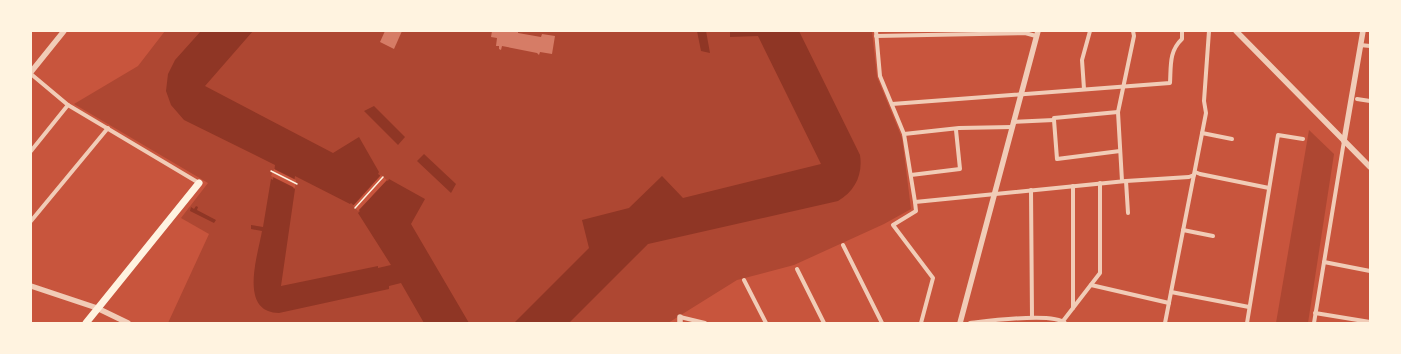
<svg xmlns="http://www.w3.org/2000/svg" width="1401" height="354" viewBox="0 0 1401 354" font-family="'IBM Plex Sans',sans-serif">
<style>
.green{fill:#ae4732}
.water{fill:#8f3625;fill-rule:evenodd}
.pier{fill:#c8553d}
.building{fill:#d67c66}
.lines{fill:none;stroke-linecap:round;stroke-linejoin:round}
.path{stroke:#fff3e0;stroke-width:1.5}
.minor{stroke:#f1ccb7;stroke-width:4}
.tertiary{stroke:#f1ccb7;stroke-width:5.5}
.secondary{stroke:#fff3e0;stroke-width:7}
</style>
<rect width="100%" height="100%" fill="#c8553d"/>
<g class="green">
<polygon points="165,31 872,31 877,77 902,138 911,209 884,224 794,265 737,280 668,323 168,323 209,234 181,218 208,183 74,104 138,66"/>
<polygon points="1309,130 1334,154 1308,323 1276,323"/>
</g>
<g class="water">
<path d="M201,31H253L205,86L333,153L359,137L379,172L378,174L388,181L389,179L425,199L411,224L469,323H424L401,283L389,286V289L279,313C238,312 258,255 262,231L251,229V225L263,227L271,179L273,180L275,165L184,120L171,105L166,91L168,74L175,60ZM295,176L350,204L351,203L360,211L358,213L391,265L378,268V266L281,286L295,189L293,188Z"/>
<polygon points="697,31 706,31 710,53 701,51"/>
<path d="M730,31H799L860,155C863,175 855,191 838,201L648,244L569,323H514L589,248L582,220L629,208L662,176L683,198L821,164L758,36L730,37Z"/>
<polygon points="374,106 405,137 398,145 364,111"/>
<polygon points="424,154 456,184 451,193 417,161"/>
<polygon points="196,206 198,207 197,210 216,220 214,223 190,211 191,207 194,209"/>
</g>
<g class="pier">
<polygon points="274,169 296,180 295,188 271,176"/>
<polygon points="381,175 387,180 358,211 353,206"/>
</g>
<g class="building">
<polygon points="385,31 402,31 394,49 380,42"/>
<polygon points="492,31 518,31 518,33 541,37 542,34 555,36 552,54 540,52 539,55 537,53 502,46 501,50 499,49 499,46 496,46 497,38 491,37"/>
</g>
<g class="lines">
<g class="path">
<polyline points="271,171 297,184"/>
<polyline points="355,208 383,177"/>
</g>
<g class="minor">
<polyline points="876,31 880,76 904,134 915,202 916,211 893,225 933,278 921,323"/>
<polyline points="876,36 1025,33 1036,36"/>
<polyline points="1360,45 1370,46"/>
<polyline points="31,74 68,105 199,183"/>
<polyline points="1084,89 1082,60 1090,31"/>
<polyline points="1357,99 1370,101"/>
<path d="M892,104L1170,83C1171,66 1169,51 1182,39V31"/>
<polyline points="1118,112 1054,118 1054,120 1057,159 1120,151"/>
<polyline points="1013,122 1054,120"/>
<polyline points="1202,133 1232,139"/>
<polyline points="904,134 959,128 1012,127"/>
<polyline points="31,151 68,105"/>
<polyline points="1195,172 1200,174 1269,188"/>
<polyline points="911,175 960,169 956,130"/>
<polyline points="1122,181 1118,112 1134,36 1133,31"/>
<polyline points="1126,181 1128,213"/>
<polyline points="1073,186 1073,308"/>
<polyline points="1031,190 1032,317"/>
<polyline points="915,202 1126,181 1189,177 1194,175"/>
<polyline points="31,221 108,128"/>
<polyline points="1183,230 1213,236"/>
<polyline points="843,245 882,323"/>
<polyline points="1324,262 1370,271"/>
<polyline points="797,269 824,323"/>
<polyline points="744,280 766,323"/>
<polyline points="1091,285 1169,303"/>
<polyline points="1171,292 1249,307"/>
<polyline points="1315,313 1370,322"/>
<polyline points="680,317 705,323"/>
<polyline points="1063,321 1100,273 1100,183"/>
<path d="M970,323C987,321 1053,312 1065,323"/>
<polyline points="1165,323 1206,113 1204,101 1209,31"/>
<polyline points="1247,323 1278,135 1303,139"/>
<polyline points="1314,323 1344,141"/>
</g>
<g class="tertiary">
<polyline points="1236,31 1370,167"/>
<polyline points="31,72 64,31"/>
<polyline points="1344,141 1363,31"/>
<polyline points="31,286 97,308 128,323"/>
<polyline points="680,317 680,323"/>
<polyline points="960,323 1038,31"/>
</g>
<polyline class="secondary" points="86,323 199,183"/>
</g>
<rect width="1401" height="354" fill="none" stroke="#fff3e0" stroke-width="64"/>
</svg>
